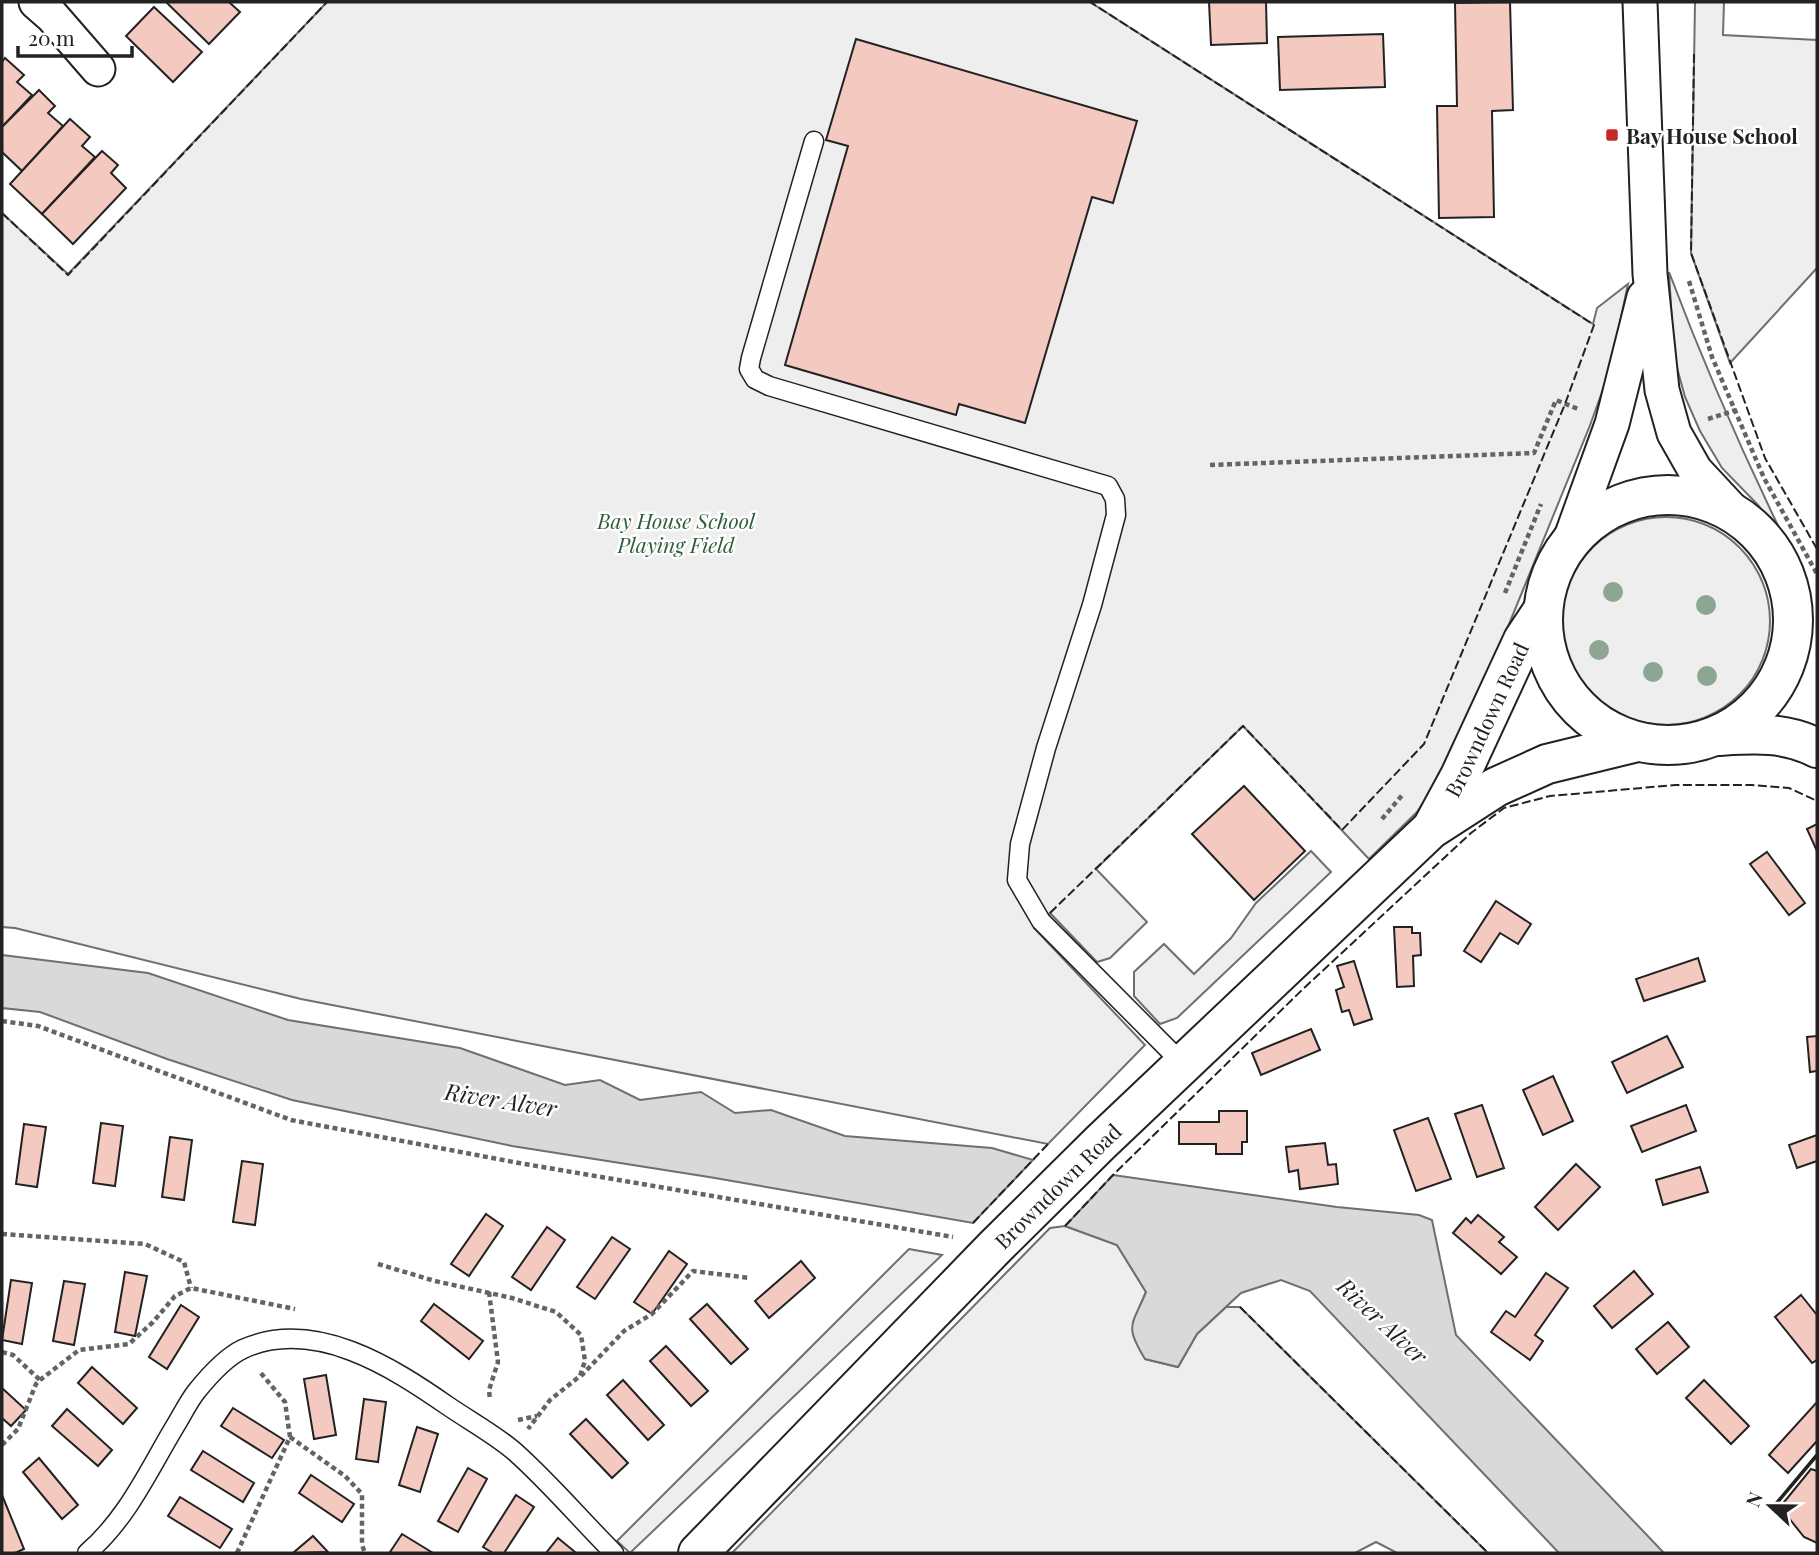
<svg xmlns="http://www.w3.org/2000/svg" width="1819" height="1555" viewBox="0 0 1819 1555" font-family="'Playfair Display',serif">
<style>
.green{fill:#eee;stroke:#6f6f6f;stroke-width:2}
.water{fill:#d9d9d9;stroke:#6f6f6f;stroke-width:2}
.building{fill:#f3c9c0;stroke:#222;stroke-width:2}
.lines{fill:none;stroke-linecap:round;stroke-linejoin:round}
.service-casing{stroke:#222;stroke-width:21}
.minor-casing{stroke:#222;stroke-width:37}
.tertiary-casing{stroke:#222;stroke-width:42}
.path{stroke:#646464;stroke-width:4.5;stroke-dasharray:5 3.5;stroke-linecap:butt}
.service{stroke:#fff;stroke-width:18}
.minor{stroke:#fff;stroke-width:33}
.tertiary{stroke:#fff;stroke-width:38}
.fence{stroke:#222;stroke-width:2;stroke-dasharray:9 3.5;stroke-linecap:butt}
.wall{stroke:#222;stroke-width:3.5}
.tree{fill:#8da692}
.poi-dot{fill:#c62828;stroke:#fff;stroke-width:2.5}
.labels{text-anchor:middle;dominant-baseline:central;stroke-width:5;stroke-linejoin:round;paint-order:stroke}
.poi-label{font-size:21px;font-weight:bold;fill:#222;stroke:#fff;text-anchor:start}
.park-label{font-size:21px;font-style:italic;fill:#2f5e38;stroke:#fff}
.street-label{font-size:21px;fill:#222;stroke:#fff}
.water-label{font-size:23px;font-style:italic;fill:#222;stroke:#fff}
</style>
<rect width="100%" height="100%" fill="#fff"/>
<g class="green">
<polygon points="327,2 1090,2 1593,324 1597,308 1628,284 1610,370 1589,428 1474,710 1447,768 1417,812 1369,859 1243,726 1096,869 1147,922 1110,958 1097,962 1050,913 1034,928 1145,1045 1048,1144 301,999 15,928 2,927 2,213 68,274"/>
<polygon points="1695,2 1724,2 1723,35 1817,40 1817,268 1730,363 1691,253"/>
<path d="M1669,272C1704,365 1743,454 1786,542L1758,505L1722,468L1700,431L1685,397L1674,357Z"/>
<circle cx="1666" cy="621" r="104"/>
<polygon points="1311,851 1331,872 1177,1018 1160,1024 1134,996 1134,972 1164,944 1194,974 1231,938 1256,903"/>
<polygon points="1065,1226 1117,1245 1146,1292 1133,1322 1145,1359 1178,1367 1197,1334 1226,1307 1240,1307 1488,1553 1397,1553 1376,1542 1355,1553 732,1553 1050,1228"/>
<polygon points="909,1249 942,1255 630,1553 617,1541"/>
</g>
<g class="water">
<polygon points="2,955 148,973 288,1020 460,1048 565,1085 600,1080 640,1100 701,1092 735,1113 771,1110 845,1136 992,1148 1033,1160 973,1223 709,1177 512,1146 292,1100 167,1059 40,1012 2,1008"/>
<path d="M1113,1175L1337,1207L1419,1215L1432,1220L1456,1335L1664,1553H1559L1310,1291L1281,1280L1241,1293L1197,1334L1178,1367L1145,1359C1124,1325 1132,1326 1146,1292L1117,1245L1065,1226Z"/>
</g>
<g class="building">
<polygon points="166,2 229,2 240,12 209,44"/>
<polygon points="1209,2 1266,2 1267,43 1211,45"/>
<polygon points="1510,2 1513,110 1492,111 1494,217 1439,218 1437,106 1457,106 1455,3"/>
<polygon points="154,7 202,52 173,82 126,36"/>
<polygon points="1383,34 1385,87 1280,90 1278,37"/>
<polygon points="856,39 1137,121 1113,203 1092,197 1025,423 959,404 956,415 785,365 848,146 826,140"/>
<polygon points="5,58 24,75 17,82 32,95 2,127 2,62"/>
<polygon points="39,90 55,106 48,113 63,126 22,171 2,152 2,127"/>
<polygon points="70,119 90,137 82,146 95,157 42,214 10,184"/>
<polygon points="102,151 118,165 111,173 126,188 73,244 42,214"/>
<polygon points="1244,786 1305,851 1254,900 1192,834"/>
<polygon points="1817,824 1817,851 1807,829"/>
<polygon points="1767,852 1805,903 1789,915 1750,864"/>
<polygon points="1496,901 1531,924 1518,944 1500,933 1481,962 1464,951"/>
<polygon points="1394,927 1412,927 1412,933 1420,933 1421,955 1413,956 1414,986 1397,987"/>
<polygon points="1698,958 1705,981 1644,1001 1636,979"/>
<polygon points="1354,961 1372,1019 1354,1025 1349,1010 1342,1012 1336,990 1344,987 1337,966"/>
<polygon points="1311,1029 1320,1050 1261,1075 1252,1053"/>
<polygon points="1667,1036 1683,1067 1627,1093 1612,1062"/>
<polygon points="1817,1036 1817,1071 1810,1072 1807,1037"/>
<polygon points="1553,1076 1573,1121 1543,1135 1523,1090"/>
<polygon points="1482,1105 1504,1168 1477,1177 1455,1114"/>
<polygon points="1686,1105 1696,1131 1642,1152 1631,1126"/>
<polygon points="1219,1111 1247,1111 1247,1142 1242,1142 1242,1154 1216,1154 1216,1144 1179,1144 1179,1122 1219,1122"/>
<polygon points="1428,1118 1451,1179 1416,1191 1394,1130"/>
<polygon points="101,1123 123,1126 115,1186 93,1183"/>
<polygon points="24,1124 46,1127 37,1187 16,1184"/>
<polygon points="1817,1135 1817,1161 1797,1168 1789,1145"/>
<polygon points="170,1137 192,1140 184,1200 162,1197"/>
<polygon points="1325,1143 1328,1165 1336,1164 1338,1184 1300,1189 1298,1170 1289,1172 1286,1147"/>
<polygon points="242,1161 263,1164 255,1225 233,1222"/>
<polygon points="1576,1164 1600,1187 1558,1230 1535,1207"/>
<polygon points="1700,1167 1708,1192 1663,1205 1656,1180"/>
<polygon points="486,1214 503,1226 469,1276 451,1264"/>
<polygon points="1478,1215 1504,1237 1499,1242 1517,1257 1501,1274 1453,1233 1466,1218 1471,1223"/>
<polygon points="547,1227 565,1240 531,1290 512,1277"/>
<polygon points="612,1237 630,1249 595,1299 577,1287"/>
<polygon points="669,1251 687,1264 652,1314 634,1302"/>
<polygon points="801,1261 815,1278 769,1318 755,1301"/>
<polygon points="1634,1271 1653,1294 1612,1328 1594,1306"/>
<polygon points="125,1272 147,1276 135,1336 115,1332"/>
<polygon points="1546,1273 1568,1288 1535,1335 1543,1341 1530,1360 1491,1332 1506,1311 1515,1317"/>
<polygon points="11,1280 32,1283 22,1344 2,1340"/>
<polygon points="64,1281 85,1284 74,1345 53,1341"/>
<polygon points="1801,1295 1817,1315 1817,1360 1812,1363 1775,1317"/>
<polygon points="434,1304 483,1341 469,1359 421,1321"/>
<polygon points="707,1304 748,1349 731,1364 690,1319"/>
<polygon points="181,1305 199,1317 167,1369 149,1357"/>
<polygon points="1668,1322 1689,1347 1657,1374 1636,1349"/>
<polygon points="666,1346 708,1391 691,1406 650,1361"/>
<polygon points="92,1367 137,1408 123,1424 78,1383"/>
<polygon points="326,1375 336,1435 314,1439 304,1379"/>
<polygon points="623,1380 664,1425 648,1440 607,1395"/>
<polygon points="1704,1380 1749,1426 1731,1444 1686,1398"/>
<polygon points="2,1388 26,1410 11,1426 2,1418"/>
<polygon points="364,1399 386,1402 378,1462 356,1459"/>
<polygon points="1817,1402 1817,1441 1788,1473 1769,1455"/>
<polygon points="233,1408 284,1440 272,1458 221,1426"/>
<polygon points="67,1409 112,1450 98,1466 52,1426"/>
<polygon points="586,1419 628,1463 612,1478 570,1434"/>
<polygon points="417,1427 438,1434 420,1492 399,1485"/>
<polygon points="203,1451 254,1483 243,1502 191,1470"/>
<polygon points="39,1458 78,1505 62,1519 23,1472"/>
<polygon points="468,1468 487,1479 458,1532 438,1521"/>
<polygon points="1811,1469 1817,1471 1817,1543 1804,1537 1780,1507"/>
<polygon points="311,1475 354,1504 342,1522 299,1493"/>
<polygon points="2,1495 24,1549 15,1553 3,1553 2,1551"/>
<polygon points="516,1495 534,1507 504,1553 493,1553 483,1547"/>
<polygon points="180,1497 232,1529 220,1548 168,1516"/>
<polygon points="402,1534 433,1553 392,1553 390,1552"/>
<polygon points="313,1536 328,1552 293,1553"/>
<polygon points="558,1538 575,1552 574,1553 546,1553"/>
</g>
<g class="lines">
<defs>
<g id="service">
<polyline points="814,141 751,358 749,369 755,379 769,386 1108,486 1115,499 1116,515 1092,605 1046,748 1020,844 1017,880 1041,921 1182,1063"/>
<path d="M87,1553C128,1518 149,1469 177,1423C183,1413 189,1401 196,1392C208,1377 226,1357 243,1349C314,1317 392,1367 448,1406C470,1421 494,1434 514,1451C549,1482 581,1520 614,1553"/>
</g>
<g id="minor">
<polyline points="36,2 52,16 98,69"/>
<polyline points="1640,2 1650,274 1662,390 1674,433 1695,470 1736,514"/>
<polyline points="1569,543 1612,424 1644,297"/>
</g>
<g id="tertiary">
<circle cx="1668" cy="620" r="125"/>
<path d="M1717,736C1752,734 1784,731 1817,748"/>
<path id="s1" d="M1434,824L1460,776L1523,640L1543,610"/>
<path id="s2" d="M698,1553L995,1247L1100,1143L1431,829L1496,787L1547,764L1637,742"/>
</g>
</defs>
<use href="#service" class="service-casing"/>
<use href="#minor" class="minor-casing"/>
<use href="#tertiary" class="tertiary-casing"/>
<g class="path">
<polyline points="1689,281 1712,357 1764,478 1817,574"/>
<polyline points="1708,419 1736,410"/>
<polyline points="1210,465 1534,453 1556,400 1578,409"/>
<polyline points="1505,593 1541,504"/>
<polyline points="1382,819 1404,793"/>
<polyline points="2,1021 38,1026 291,1120 519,1163 953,1237"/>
<polyline points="2,1234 145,1244 184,1262 191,1288"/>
<polyline points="378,1264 435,1281 512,1298 556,1312 581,1335 585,1361 580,1376 550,1400 528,1429"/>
<polyline points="489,1292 498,1362 489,1390 490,1400"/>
<polyline points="2,1352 13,1355 40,1380"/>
<polyline points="581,1376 624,1331 652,1314 693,1271 750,1278"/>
<polyline points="518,1420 537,1416"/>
<polyline points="290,1437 345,1476 362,1494 362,1545 365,1553"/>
<polyline points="2,1445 18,1429 36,1384 40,1380 79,1350 129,1344 153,1322 175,1296 191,1288 295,1309"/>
<polyline points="237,1553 290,1437 285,1402 260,1372"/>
</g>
<use href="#service" class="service"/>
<use href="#minor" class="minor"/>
<use href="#tertiary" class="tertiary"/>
<g class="fence">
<polyline points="1694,54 1691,253 1765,458 1817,549"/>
<polyline points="2,213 68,275 327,2"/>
<polyline points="1050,913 1243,726 1342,830 1424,744 1565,404 1594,325 1090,2"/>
<polyline points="973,1223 1048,1144"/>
<polyline points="1065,1226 1113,1175 1303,989 1471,833 1504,808 1550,796 1675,785 1752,785 1789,788 1817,801"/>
<polyline points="1240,1307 1488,1553"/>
</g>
<polyline class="wall" points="1775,1505 1817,1455"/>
</g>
<g class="tree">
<circle cx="1613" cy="592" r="10"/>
<circle cx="1706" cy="605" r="10"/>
<circle cx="1599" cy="650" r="10"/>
<circle cx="1653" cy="672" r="10"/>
<circle cx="1707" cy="676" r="10"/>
</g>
<rect class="poi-dot" x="1605" y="128" width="14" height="14" rx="3.5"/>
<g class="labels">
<g class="poi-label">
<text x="1626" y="135">Bay House School</text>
</g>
<g class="park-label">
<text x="676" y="520">Bay House School<tspan x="676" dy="24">Playing Field</tspan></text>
</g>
<g class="street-label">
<text stroke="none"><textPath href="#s1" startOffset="117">Browndown Road</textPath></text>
<text stroke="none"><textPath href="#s2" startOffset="514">Browndown Road</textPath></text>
</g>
<g class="water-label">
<text transform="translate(501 1099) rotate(9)">River Alver</text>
<text transform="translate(1383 1320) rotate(43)">River Alver</text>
</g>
</g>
<rect width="1819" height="1555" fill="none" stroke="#222222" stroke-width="7"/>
<g transform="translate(1770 1506) rotate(292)" stroke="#ffffff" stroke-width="5" paint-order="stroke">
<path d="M0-5L12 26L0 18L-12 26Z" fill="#222222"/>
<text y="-10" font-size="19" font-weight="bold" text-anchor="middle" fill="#222222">N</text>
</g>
<path d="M18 46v10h114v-10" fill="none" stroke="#222222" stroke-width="3.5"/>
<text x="28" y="46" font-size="21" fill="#222222" stroke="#ffffff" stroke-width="5" paint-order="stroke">20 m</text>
</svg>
